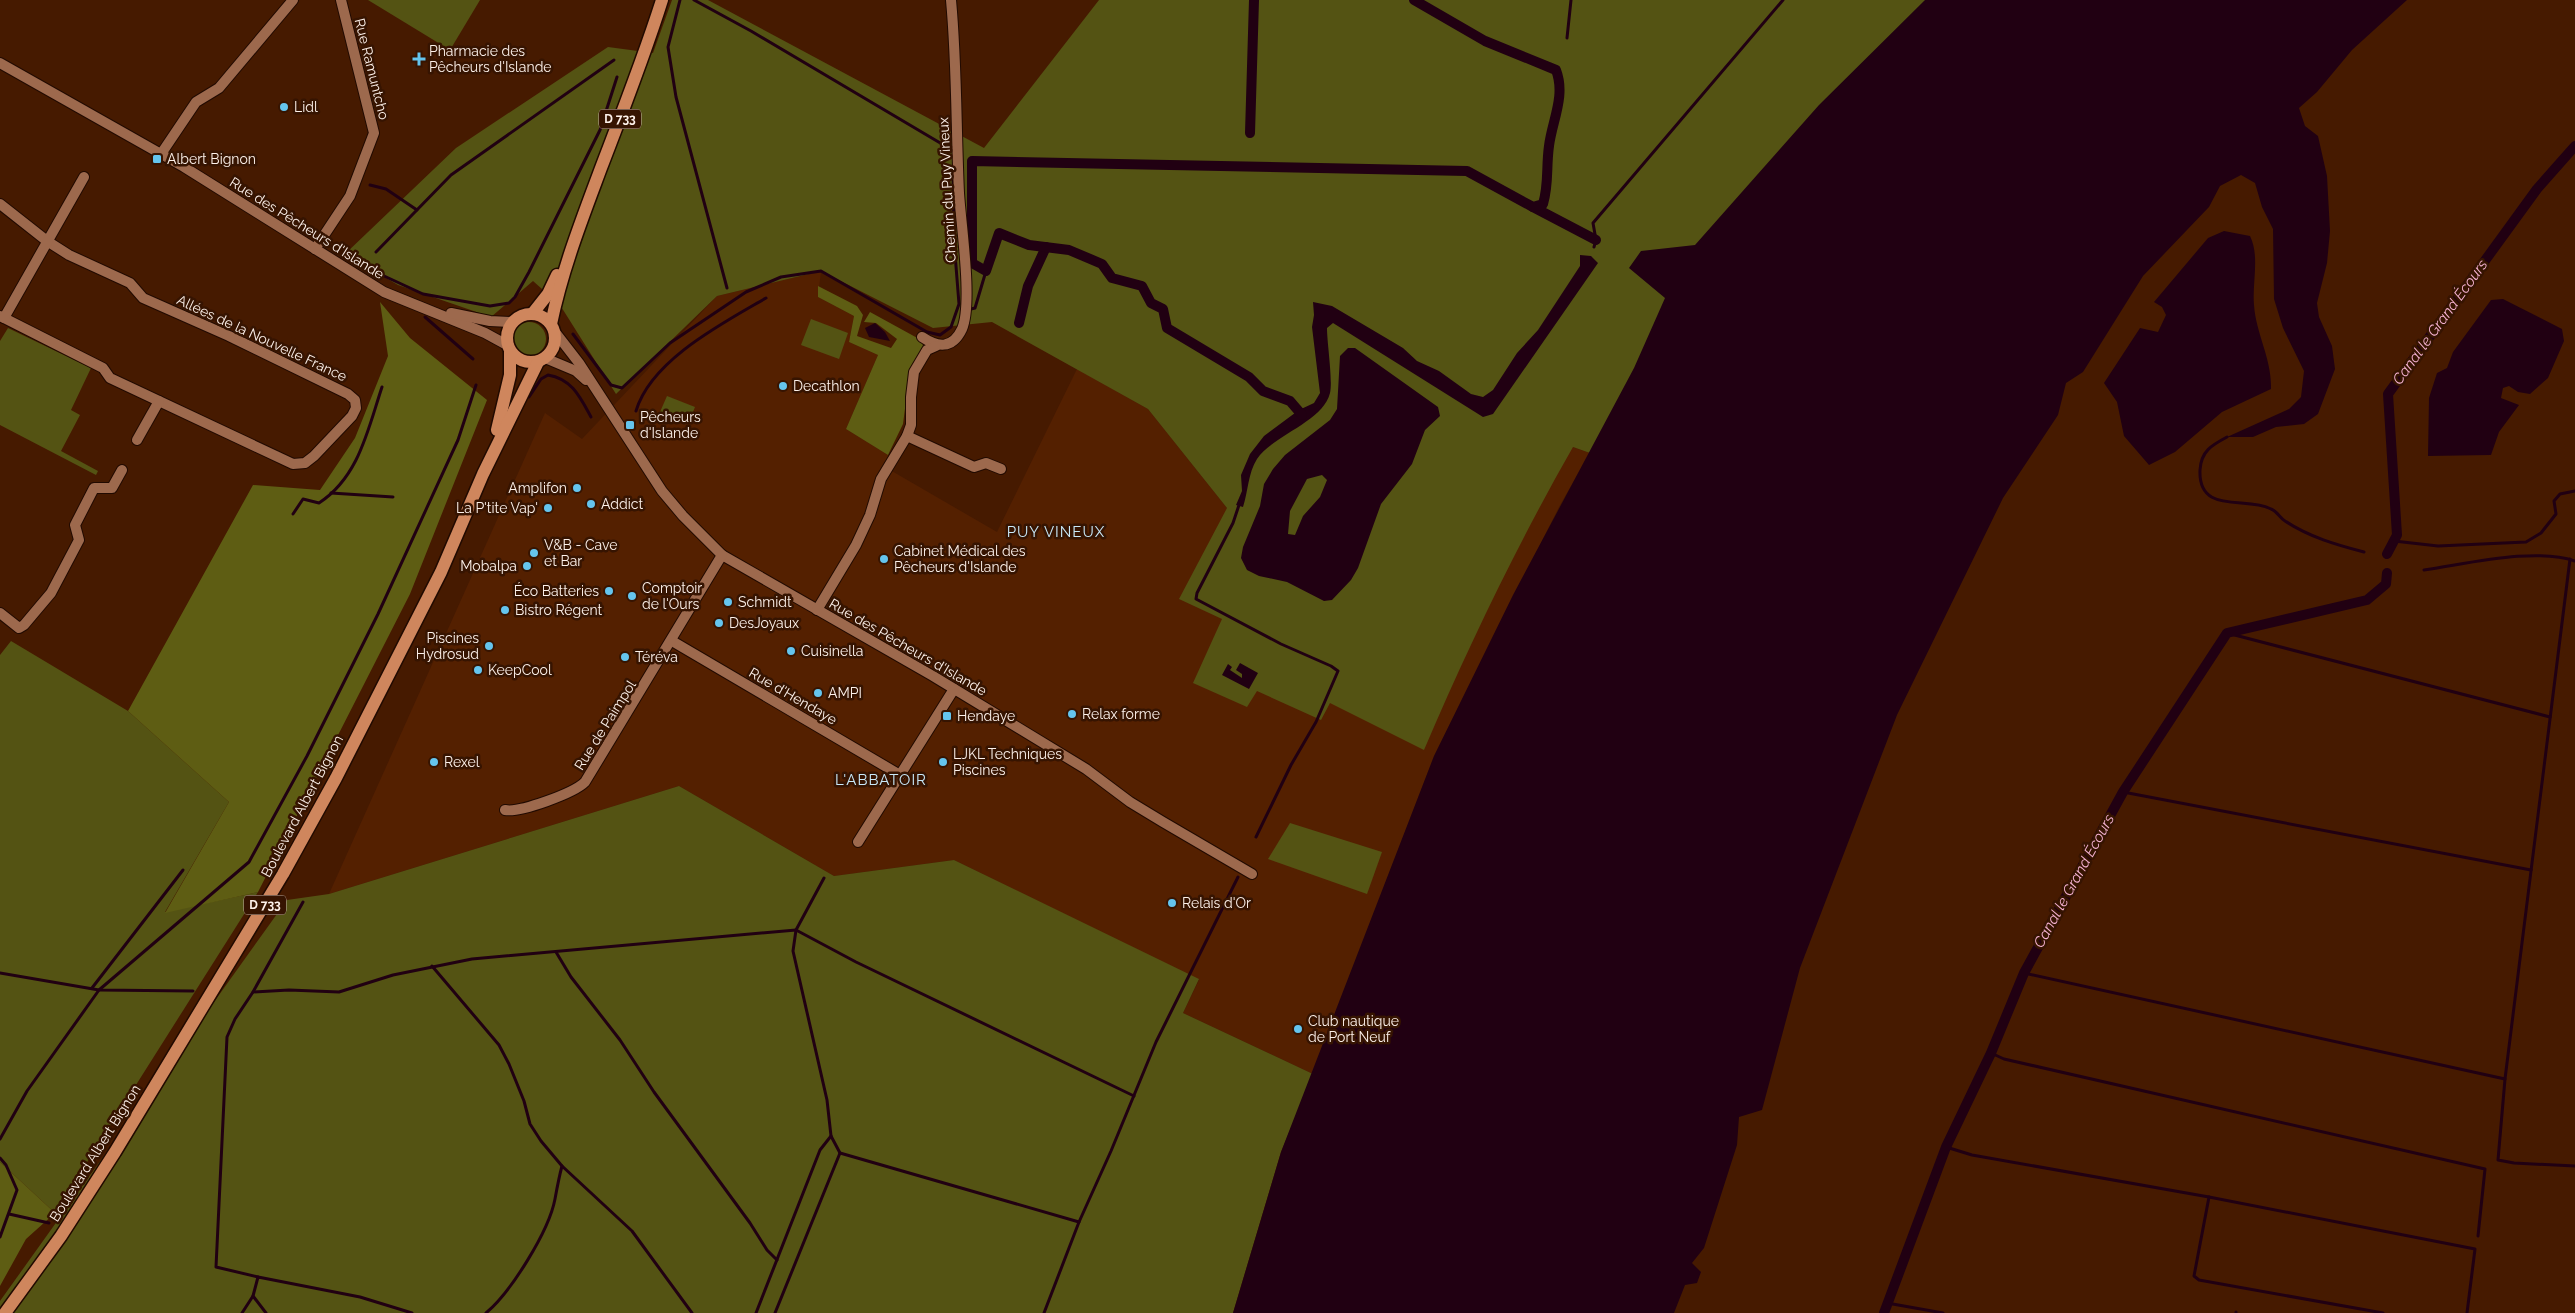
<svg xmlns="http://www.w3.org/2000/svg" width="2575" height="1313" viewBox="0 0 2575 1313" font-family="Raleway,sans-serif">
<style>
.built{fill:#542000}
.green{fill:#545313}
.forest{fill:#5e5d13}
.water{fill:#210012;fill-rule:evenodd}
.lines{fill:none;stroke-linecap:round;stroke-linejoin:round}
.stream{stroke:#210012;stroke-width:3}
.canal{stroke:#210012;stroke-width:10}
.minor-casing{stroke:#210a00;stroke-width:12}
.major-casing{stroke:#210a00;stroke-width:15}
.minor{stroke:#9d694d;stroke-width:10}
.major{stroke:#cf865d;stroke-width:12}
.poi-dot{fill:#65c5ee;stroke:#361401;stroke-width:2}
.labels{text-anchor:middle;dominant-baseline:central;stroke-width:5;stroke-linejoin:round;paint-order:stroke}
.shield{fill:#361401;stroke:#c1afa4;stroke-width:1}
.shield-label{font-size:12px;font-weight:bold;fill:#fdf1ea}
.poi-label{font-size:14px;fill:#fdf1ea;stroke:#361401;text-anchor:start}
.street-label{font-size:14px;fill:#fdf1ea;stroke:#361401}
.water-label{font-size:15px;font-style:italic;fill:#f5b2d2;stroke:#361401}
.neighbourhood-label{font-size:15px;letter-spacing:1px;fill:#c9e9f9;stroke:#361401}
</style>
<rect width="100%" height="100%" fill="#461a00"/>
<polygon class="built" points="821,271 818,297 854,316 849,342 878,355 846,429 888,455 890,470 997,532 1077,369 1148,409 1227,508 1449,404 1590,453 1560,505 1434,756 1313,1074 1183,1013 1199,980 954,860 834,876 679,786 329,894 545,413 582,439 717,296"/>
<g class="green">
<polygon points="368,0 480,0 450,50"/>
<path d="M672,0H708L984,148L1099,0H1987L1681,289L1590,453L1573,447C1517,545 1468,647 1424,750L1330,703L1321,720L1257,691L1247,707L1193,683L1222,619L1179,599L1227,508L1148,409L992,322L933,328L821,271L717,296L616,394L560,305L533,281L491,317L398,285L345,254L456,148L608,47L653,53Z"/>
<polygon points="811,319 848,333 839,359 801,345"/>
<circle cx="529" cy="339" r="17"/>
<polygon points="8,328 91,368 71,410 80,415 61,451 98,471 96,475 0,425 0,341"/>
<polygon points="667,396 695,407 688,424 660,412"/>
<polygon points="11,641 128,711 229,802 165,912 258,892 55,1213 0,1162 0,655"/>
<polygon points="679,786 834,876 954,860 1199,979 1183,1013 1313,1074 1281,1152 1233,1313 0,1313 0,1301 287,900 329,894"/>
<polygon points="1290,823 1382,852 1367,894 1268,859"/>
</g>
<g class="forest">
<polygon points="818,286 857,306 863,315 857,336 891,348 897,339 876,323 864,322 870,312 921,340 923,346 910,370 903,424 888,455 846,429 878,355 849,342 854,316 818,297"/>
<polygon points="380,302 410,338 487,400 410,594 258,892 165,913 229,802 128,711 253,485 320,490 355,438 388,356"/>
<polygon points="0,1162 55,1213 26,1239 0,1286"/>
</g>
<g class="water">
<polygon points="1925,0 2407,0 2352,50 2317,92 2299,108 2305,126 2318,136 2327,176 2330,231 2327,263 2317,303 2319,317 2332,346 2335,369 2318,414 2304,424 2276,427 2253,437 2227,437 2289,409 2301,397 2304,371 2283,328 2274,299 2273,229 2262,207 2255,183 2241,175 2220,186 2209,207 2143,276 2083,372 2066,383 2058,415 2003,498 1897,715 1800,968 1762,1110 1739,1117 1737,1145 1704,1248 1692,1263 1701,1272 1697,1283 1685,1285 1674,1313 1233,1313 1281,1152 1434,756 1513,595 1634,368 1665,298 1629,268 1641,251 1695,245 1819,105"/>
<path d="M2224,231L2250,236C2260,256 2252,282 2254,305C2256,334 2272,359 2271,389L2222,412L2175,452L2149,465L2124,436L2117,402L2104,383L2140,328L2158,332L2166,315L2162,307L2154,302L2208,238Z"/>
<path d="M1580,255L1591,256L1598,263L1493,414L1483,417L1333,323L1327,328C1327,343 1333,380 1330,393C1323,422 1273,435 1257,459C1248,473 1248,492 1243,507L1236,505L1242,491L1241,475L1250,454L1264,436L1299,410L1314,403L1320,393L1312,327L1314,315L1313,302L1332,306L1403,348L1417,361L1439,371L1471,394L1483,397L1493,390L1517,353L1538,330L1580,266Z"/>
<polygon points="2503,299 2562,329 2564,341 2548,378 2530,394 2518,392 2509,386 2503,388 2501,398 2519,405 2499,432 2491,455 2428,456 2429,398 2437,373 2447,368 2453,352 2491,300"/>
<polygon points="875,323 885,332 890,341 869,337 865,328"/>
<path d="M1348,348H1355L1438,407L1440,416L1425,430L1412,464L1381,504L1358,568L1351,580L1332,600L1324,601L1287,582L1259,576L1247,570L1241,558L1243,547L1260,506L1264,484L1273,469L1285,455L1330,420L1337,409L1340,356ZM1322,475L1327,480L1320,497L1303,516L1295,535L1288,534L1290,511L1307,479Z"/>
<polygon points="1240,663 1258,673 1249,689 1222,675 1228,664 1232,667 1230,670 1242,678 1242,674 1236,670"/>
</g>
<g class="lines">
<g class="stream">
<polyline points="680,0 668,47 676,97 727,288"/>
<polyline points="694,0 751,31 947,147"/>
<polyline points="1567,38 1571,0"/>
<polyline points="370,185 386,189 417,210"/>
<polyline points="1594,247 1596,240 1593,223 1783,0"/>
<polyline points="376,252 451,175 614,60"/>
<polyline points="369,269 423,294 490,306 509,303 515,297 529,272 600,130 617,77"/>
<polyline points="967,310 975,308 986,271"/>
<polyline points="425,317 473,359"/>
<polyline points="573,334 611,385 622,388 670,343 746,292 781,277 821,271 927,332 940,335 951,327 959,304 954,241 953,171"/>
<path d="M529,397L541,379L548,375C572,379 580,397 591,417"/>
<path d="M636,411C651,360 723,323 766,298"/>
<path d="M2227,437C2212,445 2201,451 2200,470C2198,515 2246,496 2271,509C2277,511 2280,518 2285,521C2309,537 2337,545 2364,552"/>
<polyline points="331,493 393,497"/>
<polyline points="1240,502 1233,523 1197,593 1196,599 1281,644 1331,666 1338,671 1316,722 1291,765 1256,837"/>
<path d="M293,514L303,499L319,503C359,477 368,429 382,387"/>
<polyline points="2394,541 2438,546 2526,542 2541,533 2556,514 2554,501 2560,494 2575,491"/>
<polyline points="2570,559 2505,1079 2498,1160 2514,1163 2575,1166"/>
<path d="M2424,570C2467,564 2535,547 2575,561"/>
<polyline points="2227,633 2550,717"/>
<polyline points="2123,792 2531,870"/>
<polyline points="824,878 796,930 793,951 827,1100 831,1136 840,1153 1079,1222"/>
<polyline points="556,952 571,977 620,1040 654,1092 750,1223 767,1250 777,1260"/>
<polyline points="432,966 499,1045 509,1064 524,1101 530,1124 541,1141 562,1166 632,1231 692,1313"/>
<polyline points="0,973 99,990 193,991"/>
<polyline points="2024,973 2505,1079"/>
<polyline points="92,988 183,870"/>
<polyline points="253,992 289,990 339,992 393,975 472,959 796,930 856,962 1134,1096"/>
<polyline points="1991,1053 2004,1059 2485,1169 2478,1236"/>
<polyline points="0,1139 27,1091 99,990 249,862 307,756 378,614 458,440 476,385"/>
<polyline points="1946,1147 1972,1155 2209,1197 2475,1249 2467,1313"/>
<polyline points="0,1158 6,1165 17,1190 0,1237"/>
<polyline points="2209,1197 2194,1276 2199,1280 2383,1313"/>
<polyline points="9,1214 49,1223"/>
<polyline points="258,1277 216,1267 227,1037 235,1019 253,992 303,902"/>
<polyline points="253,1296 266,1313"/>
<polyline points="1887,1303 1943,1313"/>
<polyline points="242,1313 253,1296 258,1277 360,1297 412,1313"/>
<path d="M486,1313C511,1292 549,1231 555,1199C557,1188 559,1177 562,1166"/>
<polyline points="756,1313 820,1150 831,1136"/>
<polyline points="775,1313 840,1153"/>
<polyline points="1044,1313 1079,1222 1111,1151 1156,1042 1238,877"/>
<polyline points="2236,1313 2236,1312"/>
</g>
<g class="canal">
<polyline points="1250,133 1254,0"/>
<polyline points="1533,207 1596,240"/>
<polyline points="1019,323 1028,286 1046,247"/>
<path d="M1302,415L1290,401L1263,391L1249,377L1167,328L1163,309L1151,303L1142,286L1112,278L1102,264L1069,250L1029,245L999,233L986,271L972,263V161L1467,171L1533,207L1543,204C1549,184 1546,167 1549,146C1552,121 1566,96 1556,70L1485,41L1414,0"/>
<polyline points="2387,554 2397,535 2388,394 2537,189 2575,146"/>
<polyline points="1884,1313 1946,1147 1991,1053 2024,973 2123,792 2227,633 2367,600 2386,584 2387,573"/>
</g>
<defs>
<g id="minor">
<polyline points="0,63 184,167 384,292 485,333 507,345"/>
<polyline points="161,154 196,102 219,88 293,0"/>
<polyline points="0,204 47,241 69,255 130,283 143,298 229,336 348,394 355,400 356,408 352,416 314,456 305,463 293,464 110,378 103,368 0,316"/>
<polyline points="315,249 350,196 374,133 341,0"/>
<polyline points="451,313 490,321 512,322"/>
<polyline points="4,318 84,177"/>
<polyline points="555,332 579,363 662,491 683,516 722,555 933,676 1086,769 1130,802 1163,822 1252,874"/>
<path d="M922,337C937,347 952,350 962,329C973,303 961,225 959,193C956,129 957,64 951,0"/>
<polyline points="545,358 576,371 586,380"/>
<polyline points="907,436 974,467 986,463 1001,469"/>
<polyline points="137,440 159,401"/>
<polyline points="817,610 856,545 870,515 881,479 907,436 911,425 911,397 914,372 927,350 936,346"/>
<polyline points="0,613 19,628 24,625 51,593 79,540 75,525 94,488 112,488 122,470"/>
<polyline points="672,641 900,775"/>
<path d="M505,810C520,813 574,793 585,782L722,555"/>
<polyline points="858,842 954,689"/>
</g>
<g id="major">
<polyline points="533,313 548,294 557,275"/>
<circle cx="531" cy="338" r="24"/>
<path d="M551,324C562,270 582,219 601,168C622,113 644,57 662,0"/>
<polyline points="497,430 510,375 510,352"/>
<polyline points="5,1313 61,1236 115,1152 283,874 336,778 441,572 483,474 538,362"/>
</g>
</defs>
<use href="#minor" class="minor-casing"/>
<use href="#major" class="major-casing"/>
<use href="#minor" class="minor"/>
<use href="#major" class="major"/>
</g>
<g class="poi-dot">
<path d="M416.5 51.5h5v5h5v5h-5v5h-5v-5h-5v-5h5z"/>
<circle cx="284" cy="107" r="5"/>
<rect x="152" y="154" width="10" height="10" rx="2.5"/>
<circle cx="783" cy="386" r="5"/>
<rect x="625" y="420" width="10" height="10" rx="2.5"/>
<circle cx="577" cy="488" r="5"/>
<circle cx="591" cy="504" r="5"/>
<circle cx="548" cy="508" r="5"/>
<circle cx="534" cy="553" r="5"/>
<circle cx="884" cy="559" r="5"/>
<circle cx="527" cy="566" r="5"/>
<circle cx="609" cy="591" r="5"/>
<circle cx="632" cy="596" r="5"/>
<circle cx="728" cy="602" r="5"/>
<circle cx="505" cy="610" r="5"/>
<circle cx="719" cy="623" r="5"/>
<circle cx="489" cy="646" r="5"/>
<circle cx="791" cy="651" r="5"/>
<circle cx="625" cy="657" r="5"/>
<circle cx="478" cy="670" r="5"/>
<circle cx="818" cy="693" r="5"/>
<circle cx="1072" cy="714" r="5"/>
<rect x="942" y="711" width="10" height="10" rx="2.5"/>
<circle cx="434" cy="762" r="5"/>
<circle cx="943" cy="762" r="5"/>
<circle cx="1172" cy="903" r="5"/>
<circle cx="1298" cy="1029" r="5"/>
</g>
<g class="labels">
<g class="shield">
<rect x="599" y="109.5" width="42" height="19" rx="4"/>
<rect x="244" y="895.5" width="42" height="19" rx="4"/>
</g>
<g class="shield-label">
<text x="620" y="119">D 733</text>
<text x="265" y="905">D 733</text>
</g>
<g class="poi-label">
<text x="429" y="51">Pharmacie des<tspan x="429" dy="16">Pêcheurs d'Islande</tspan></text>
<text x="294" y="107">Lidl</text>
<text x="167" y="159">Albert Bignon</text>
<text x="793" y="386">Decathlon</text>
<text x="640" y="417">Pêcheurs<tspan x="640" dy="16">d'Islande</tspan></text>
<text x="567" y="488" text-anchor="end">Amplifon</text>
<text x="601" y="504">Addict</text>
<text x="538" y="508" text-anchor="end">La P'tite Vap'</text>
<text x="544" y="545">V&amp;B - Cave<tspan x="544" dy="16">et Bar</tspan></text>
<text x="894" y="551">Cabinet Médical des<tspan x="894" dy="16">Pêcheurs d'Islande</tspan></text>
<text x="517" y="566" text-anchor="end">Mobalpa</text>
<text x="642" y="588">Comptoir<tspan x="642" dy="16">de l'Ours</tspan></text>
<text x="599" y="591" text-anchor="end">Éco Batteries</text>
<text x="738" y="602">Schmidt</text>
<text x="515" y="610">Bistro Régent</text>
<text x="729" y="623">DesJoyaux</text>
<text x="479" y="638" text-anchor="end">Piscines<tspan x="479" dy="16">Hydrosud</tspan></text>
<text x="801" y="651">Cuisinella</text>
<text x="635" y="657">Téréva</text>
<text x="488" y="670">KeepCool</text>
<text x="828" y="693">AMPI</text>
<text x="1082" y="714">Relax forme</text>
<text x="957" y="716">Hendaye</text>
<text x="953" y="754">LJKL Techniques<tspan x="953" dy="16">Piscines</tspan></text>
<text x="444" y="762">Rexel</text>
<text x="1182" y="903">Relais d'Or</text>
<text x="1308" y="1021">Club nautique<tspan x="1308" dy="16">de Port Neuf</tspan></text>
</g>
<g class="street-label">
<text transform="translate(372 69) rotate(76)">Rue Ramuntcho</text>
<text transform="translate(947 190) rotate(-93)">Chemin du Puy Vineux</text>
<text transform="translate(307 228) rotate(32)">Rue des Pêcheurs d'Islande</text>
<text transform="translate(262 338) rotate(25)">Allées de la Nouvelle France</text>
<text transform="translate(908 647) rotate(30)">Rue des Pêcheurs d'Islande</text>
<text transform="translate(793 696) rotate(30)">Rue d'Hendaye</text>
<text transform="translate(605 725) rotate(-58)">Rue de Paimpol</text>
<text transform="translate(302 806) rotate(-62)">Boulevard Albert Bignon</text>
<text transform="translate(95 1153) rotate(-58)">Boulevard Albert Bignon</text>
</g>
<g class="water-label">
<text transform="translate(2440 322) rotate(-54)">Canal le Grand Écours</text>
<text transform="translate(2074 881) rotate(-61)">Canal le Grand Écours</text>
</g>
<g class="neighbourhood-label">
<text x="1056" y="532">PUY VINEUX</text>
<text x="881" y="780">L'ABBATOIR</text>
</g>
</g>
</svg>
